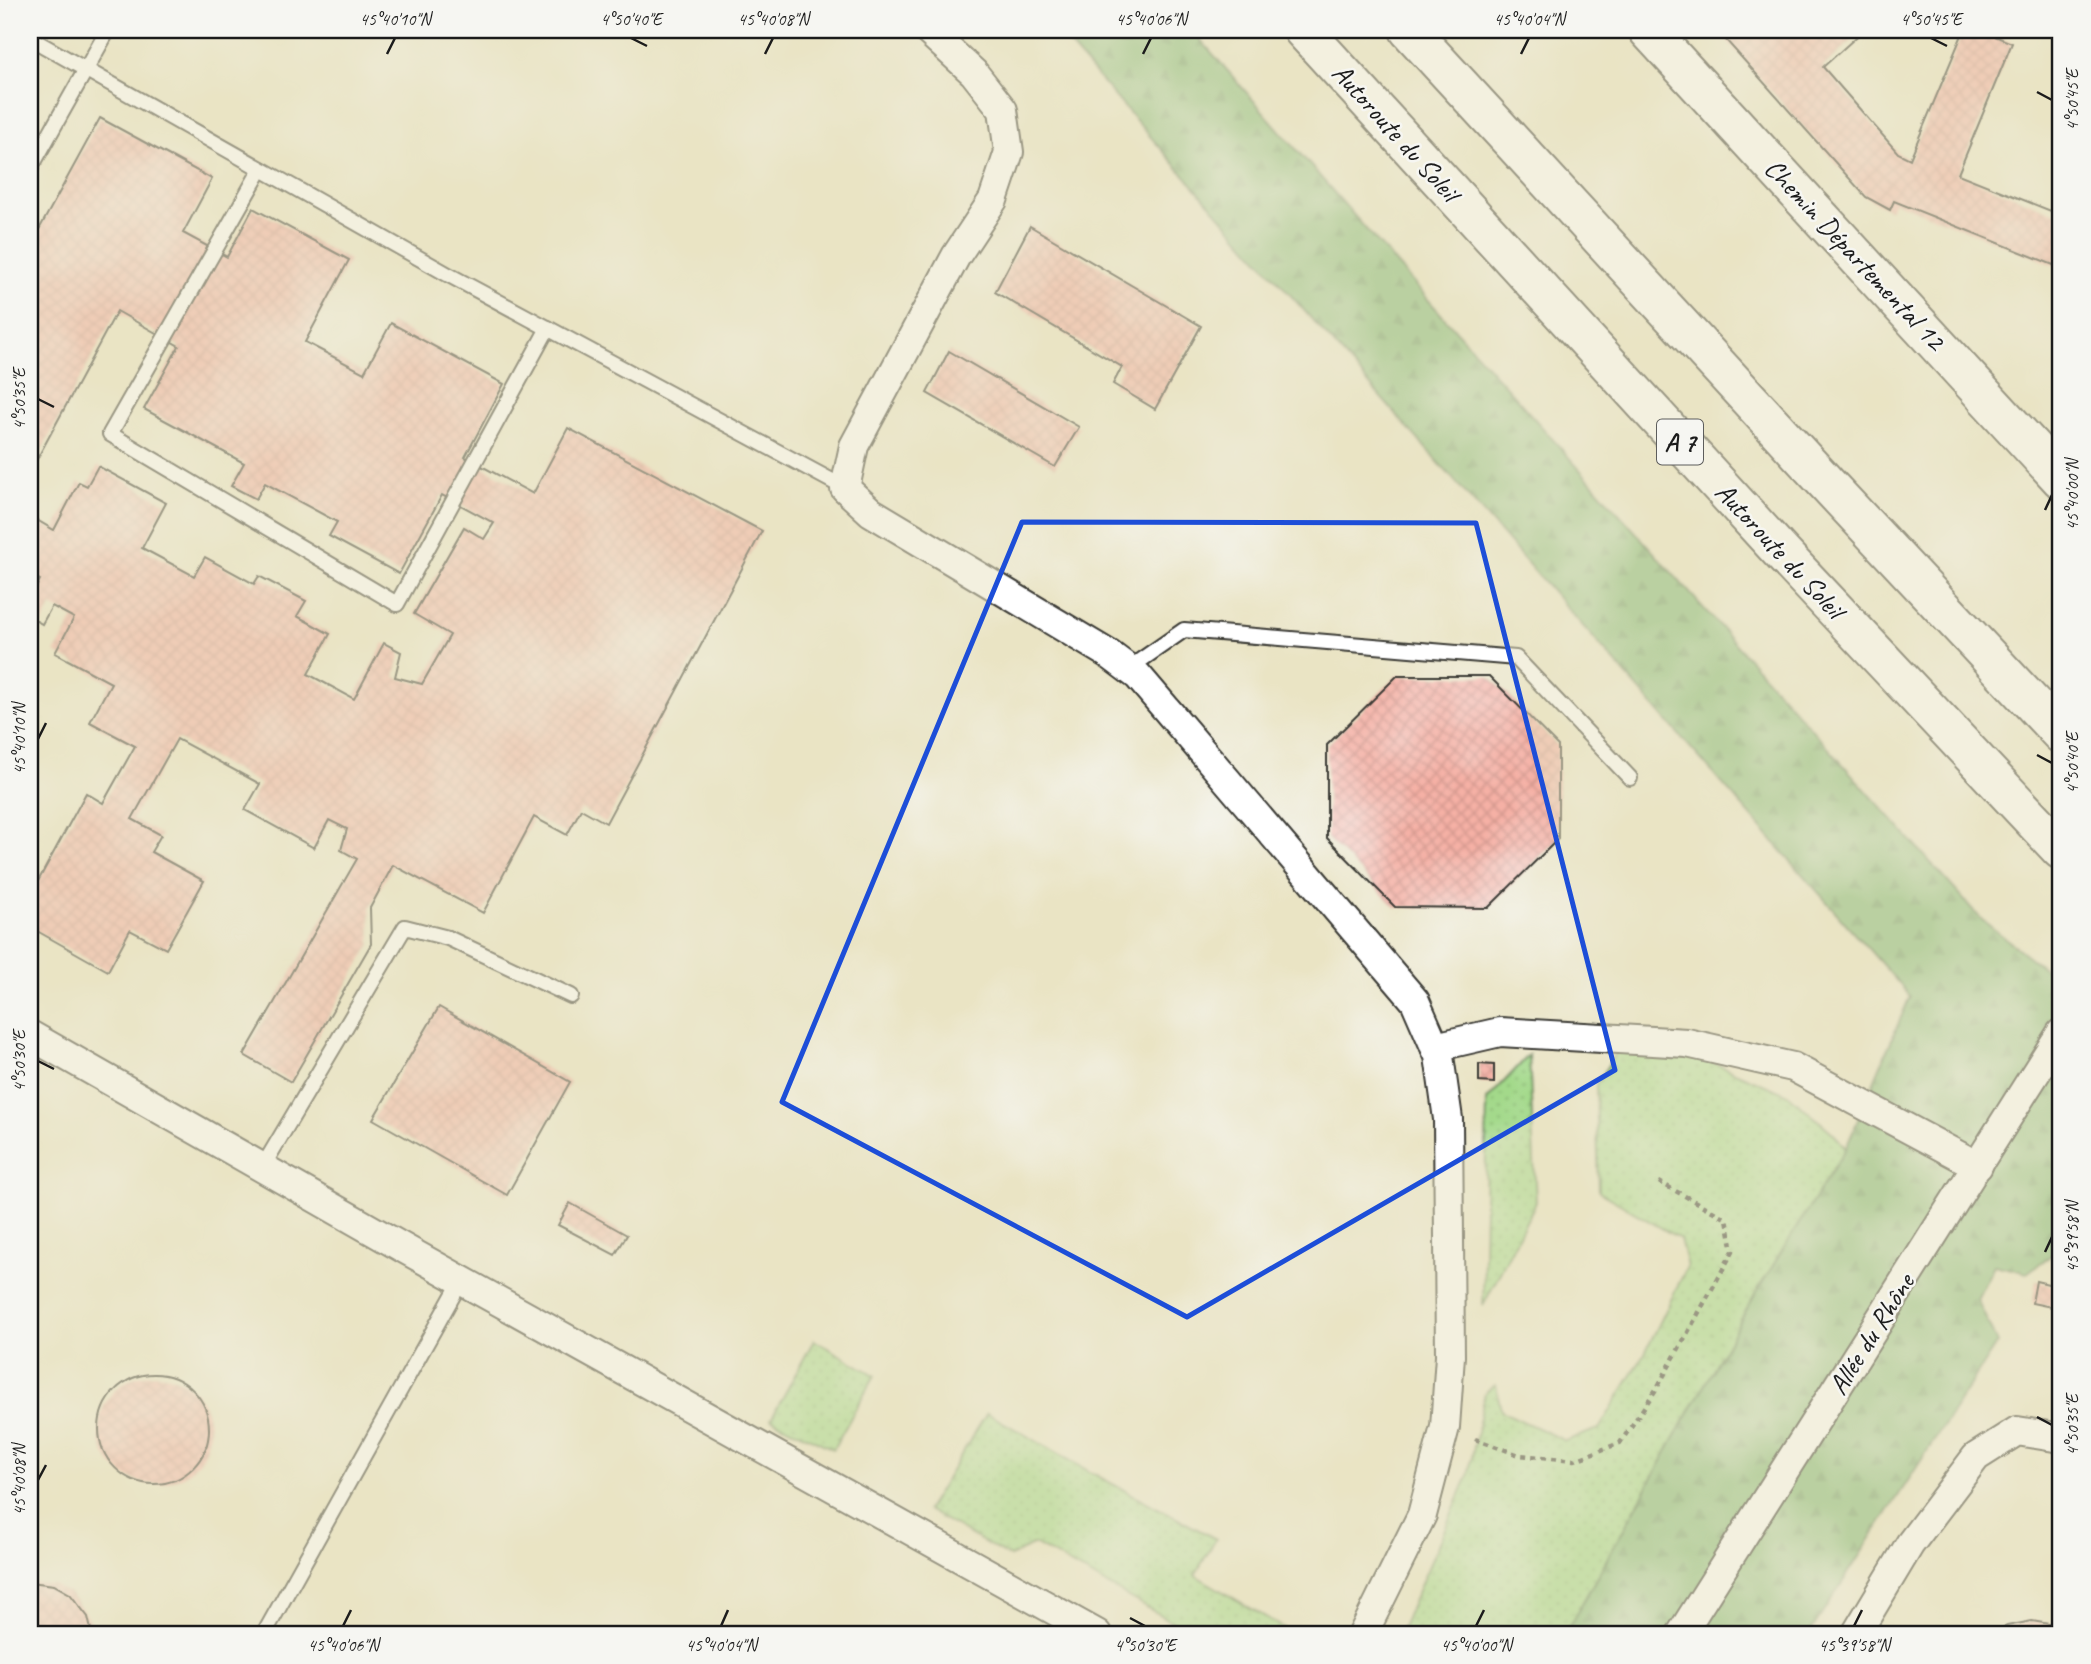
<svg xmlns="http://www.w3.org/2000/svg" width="2091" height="1664" viewBox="0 0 2091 1664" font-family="Caveat,sans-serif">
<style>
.grass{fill:url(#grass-dots);stroke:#607a53;stroke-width:2}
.forest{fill:url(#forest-firs);stroke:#4f6a49;stroke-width:2}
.building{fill:url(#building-cross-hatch)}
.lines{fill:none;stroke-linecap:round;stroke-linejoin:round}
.lane-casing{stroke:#3b3a35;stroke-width:18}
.street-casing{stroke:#3b3a35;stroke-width:32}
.secondary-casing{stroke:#3b3a35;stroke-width:42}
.highway-casing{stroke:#3b3a35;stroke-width:42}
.path{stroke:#3b3a35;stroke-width:4.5;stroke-dasharray:5 5;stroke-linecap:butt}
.lane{stroke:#fff;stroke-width:14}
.street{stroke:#fff;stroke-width:28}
.secondary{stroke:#fff;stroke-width:38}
.highway{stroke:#fff;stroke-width:38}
.marked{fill:none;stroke:#1d4ed8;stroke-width:5;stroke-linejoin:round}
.ticks{fill:none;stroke:#1c1c1c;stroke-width:2.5}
.labels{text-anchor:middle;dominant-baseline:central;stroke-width:5;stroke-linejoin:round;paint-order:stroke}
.shield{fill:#f6f6f2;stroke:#5d5d5c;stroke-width:2}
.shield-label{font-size:26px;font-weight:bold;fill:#1c1c1c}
.street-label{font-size:28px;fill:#1c1c1c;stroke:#f6f6f2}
.neatline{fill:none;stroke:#1c1c1c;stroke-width:2.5}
.ticks-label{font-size:18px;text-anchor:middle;fill:#1c1c1c}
</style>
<defs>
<pattern id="grass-dots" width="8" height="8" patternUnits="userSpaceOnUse" patternTransform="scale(1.75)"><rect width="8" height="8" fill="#a3d98a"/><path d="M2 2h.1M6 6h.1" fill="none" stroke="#8cba76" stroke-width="1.8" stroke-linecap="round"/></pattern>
<pattern id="forest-firs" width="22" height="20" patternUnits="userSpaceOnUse" patternTransform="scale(1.75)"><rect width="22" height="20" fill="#82b976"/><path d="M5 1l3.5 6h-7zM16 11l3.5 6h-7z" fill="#709e66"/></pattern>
<pattern id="building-cross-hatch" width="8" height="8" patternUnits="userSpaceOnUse" patternTransform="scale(1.75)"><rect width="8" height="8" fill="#f5b0a5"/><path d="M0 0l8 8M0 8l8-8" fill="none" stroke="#d1978d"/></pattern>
</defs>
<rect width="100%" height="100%" fill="#f6f6f2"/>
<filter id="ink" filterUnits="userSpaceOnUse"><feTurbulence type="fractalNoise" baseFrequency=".0143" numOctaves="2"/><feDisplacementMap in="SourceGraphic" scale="14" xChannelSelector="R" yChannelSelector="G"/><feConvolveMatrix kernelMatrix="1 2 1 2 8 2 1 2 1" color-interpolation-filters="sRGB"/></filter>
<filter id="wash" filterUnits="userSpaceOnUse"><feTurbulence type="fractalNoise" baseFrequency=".00686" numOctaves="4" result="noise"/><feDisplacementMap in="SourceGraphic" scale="28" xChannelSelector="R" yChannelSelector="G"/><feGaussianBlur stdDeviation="1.57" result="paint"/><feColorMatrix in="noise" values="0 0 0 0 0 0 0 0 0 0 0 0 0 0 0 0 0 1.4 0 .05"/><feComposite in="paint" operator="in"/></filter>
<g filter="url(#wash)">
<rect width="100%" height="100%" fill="#eae4c4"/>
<g class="grass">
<polygon points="1619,1047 1707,1060 1789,1095 1833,1133 1846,1148 1756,1293 1565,1634 1399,1634 1468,1476 1485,1392 1496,1385 1501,1411 1565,1441 1599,1429 1644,1355 1687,1267 1680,1239 1599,1192 1596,1085"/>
<polygon points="1529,1055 1536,1202 1483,1306 1487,1100"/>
<polygon points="814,1340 875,1375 833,1449 771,1419"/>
<polygon points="987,1413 1092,1473 1216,1539 1195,1575 1294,1634 1194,1634 1034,1544 1010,1557 927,1510"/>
</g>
<polygon class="forest" points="1056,30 1192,30 1399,267 1981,919 2061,982 2061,1248 2027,1273 1994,1265 1977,1299 1997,1343 1809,1634 1565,1634 1756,1293 1846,1148 1910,996"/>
<g id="blocks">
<g class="building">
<polygon points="1717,30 1864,30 1823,67 1898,153 1910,159 1964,30 1980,30 2012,43 1958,174 2061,215 2061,268 1894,201 1890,210 1866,197"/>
<polygon points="100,118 212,179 183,233 227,257 253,208 349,260 305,342 364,373 391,323 504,384 465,457 533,494 568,428 762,531 606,823 581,809 567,835 534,817 483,913 393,865 370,908 371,944 291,1082 244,1055 357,859 341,850 347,829 329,820 314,848 245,810 260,784 177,739 132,819 161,835 151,852 204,881 166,949 130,930 108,971 30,927 30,896 86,793 103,803 135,746 90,722 111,683 55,653 74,618 52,606 42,624 30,617 30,599 40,580 30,575 30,516 54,530 79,482 87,486 98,466 166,503 142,548 194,576 205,557 254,584 259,576 306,601 297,616 330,634 308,674 354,699 384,643 401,652 395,677 422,684 450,635 414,614 464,527 484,539 494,523 442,495 399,574 329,536 337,522 265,483 256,499 231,486 244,463 144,409 179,346 117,311 30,472 30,246"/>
<polygon points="1030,226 1201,326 1155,409 1113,384 1122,367 995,292"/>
<polygon points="949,351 1079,427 1055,467 927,393"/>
<polygon points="1397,676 1489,676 1558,746 1558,839 1488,908 1395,907 1327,838 1327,745"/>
<polygon points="439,1007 570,1082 507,1195 373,1119"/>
<polygon points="1479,1064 1494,1065 1494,1083 1479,1082"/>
<polygon points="570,1203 627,1235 615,1255 558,1225"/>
<polygon points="2036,1281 2061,1287 2061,1309 2032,1303"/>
<circle cx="154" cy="1429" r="55"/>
<polygon points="30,1582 54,1585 70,1594 88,1617 92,1634 30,1634"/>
<polygon points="2032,1621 2061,1626 2061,1634 1990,1634 2007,1626"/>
</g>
</g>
</g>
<g filter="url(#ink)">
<use href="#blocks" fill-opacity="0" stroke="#3b3a35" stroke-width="2"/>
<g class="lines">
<defs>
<g id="lane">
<polyline points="30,38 447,274 845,488"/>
<polyline points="30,169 108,30"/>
<polyline points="261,169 110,434 397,604 548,328"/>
<polyline points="1128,669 1184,630 1516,658 1630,778"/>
<polyline points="262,1168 405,927 448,938 571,996"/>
<polyline points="264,1634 461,1281"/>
</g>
<g id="street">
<polyline points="927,30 974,73 1003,110 1009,152 993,200 956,256 854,446 845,488 871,512 1110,655 1138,676 1415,1001 1439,1056 1448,1119 1450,1356 1445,1427 1422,1515 1363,1634"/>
<polyline points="30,1035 405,1249 1097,1634"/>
<polyline points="1435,1047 1500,1032 1687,1043 1793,1067 1978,1166"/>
<polyline points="1681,1634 2061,1033"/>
<polyline points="1856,1634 1910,1544 1976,1457 2017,1431 2061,1438"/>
</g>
<polyline id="secondary" points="1648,30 2061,479"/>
<g id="highway">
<polyline points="1303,30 1779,550 2061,850"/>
<polyline points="1409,30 1828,485 2061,734"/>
</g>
</defs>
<use href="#lane" class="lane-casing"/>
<use href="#street" class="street-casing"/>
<use href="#secondary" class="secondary-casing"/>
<use href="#highway" class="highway-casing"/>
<polyline class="path" points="1475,1439 1519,1455 1575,1460 1620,1443 1657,1388 1733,1251 1727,1219 1659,1182"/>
<use href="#lane" class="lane"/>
<use href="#street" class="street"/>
<use href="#secondary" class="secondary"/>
<use href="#highway" class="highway"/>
</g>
</g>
<path d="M0 0H2091V1664H0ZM1022,522L1476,523L1615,1070L1187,1317L782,1102Z" fill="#eae4c4" fill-opacity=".55" fill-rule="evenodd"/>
<path class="marked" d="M1022,522L1476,523L1615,1070L1187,1317L782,1102Z"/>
<path class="ticks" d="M631,38L647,46M1931,38L1947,46M387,54L395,38M765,54L773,38M1143,54L1151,38M1521,54L1529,38M2037,92L2052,100M38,399L54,407M2045,510L2052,495M38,739L46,723M2037,755L2052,763M38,1061L54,1069M2045,1252L2052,1237M2037,1417L2052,1425M38,1480L46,1465M1130,1618L1145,1626M343,1626L351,1610M721,1626L728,1610M1476,1626L1484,1610M1854,1626L1862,1610"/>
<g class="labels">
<rect class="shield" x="1657" y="419.5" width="46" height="45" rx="5"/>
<g class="shield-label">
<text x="1680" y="442">A 7</text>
</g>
<g class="street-label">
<text transform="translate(1396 132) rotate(48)">Autoroute du Soleil</text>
<text transform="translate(1855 254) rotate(47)">Chemin Départemental 12</text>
<text transform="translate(1780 550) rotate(47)">Autoroute du Soleil</text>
<text transform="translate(1871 1334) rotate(-58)">Allée du Rhône</text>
</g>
</g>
<rect width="2091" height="1664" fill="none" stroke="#f6f6f2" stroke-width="77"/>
<rect x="38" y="38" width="2014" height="1588" class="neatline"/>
<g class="ticks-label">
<text x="395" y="25">45°40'10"N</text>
<text x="631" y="25">4°50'40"E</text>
<text x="773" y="25">45°40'08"N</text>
<text x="1151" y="25">45°40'06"N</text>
<text x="1529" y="25">45°40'04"N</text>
<text x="1931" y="25">4°50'45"E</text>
<text transform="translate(2072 100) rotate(-90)" y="6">4°50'45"E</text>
<text transform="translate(19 399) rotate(-90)" y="6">4°50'35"E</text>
<text transform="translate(2072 495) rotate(-90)" y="6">45°40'00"N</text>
<text transform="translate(19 739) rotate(-90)" y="6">45°40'10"N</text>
<text transform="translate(2072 763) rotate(-90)" y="6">4°50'40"E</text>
<text transform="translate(19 1061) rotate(-90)" y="6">4°50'30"E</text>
<text transform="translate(2072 1237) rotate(-90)" y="6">45°39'58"N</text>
<text transform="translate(2072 1425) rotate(-90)" y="6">4°50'35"E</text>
<text transform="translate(19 1480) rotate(-90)" y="6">45°40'08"N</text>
<text x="343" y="1651">45°40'06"N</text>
<text x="721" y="1651">45°40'04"N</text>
<text x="1145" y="1651">4°50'30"E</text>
<text x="1476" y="1651">45°40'00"N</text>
<text x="1854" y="1651">45°39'58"N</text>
</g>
</svg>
